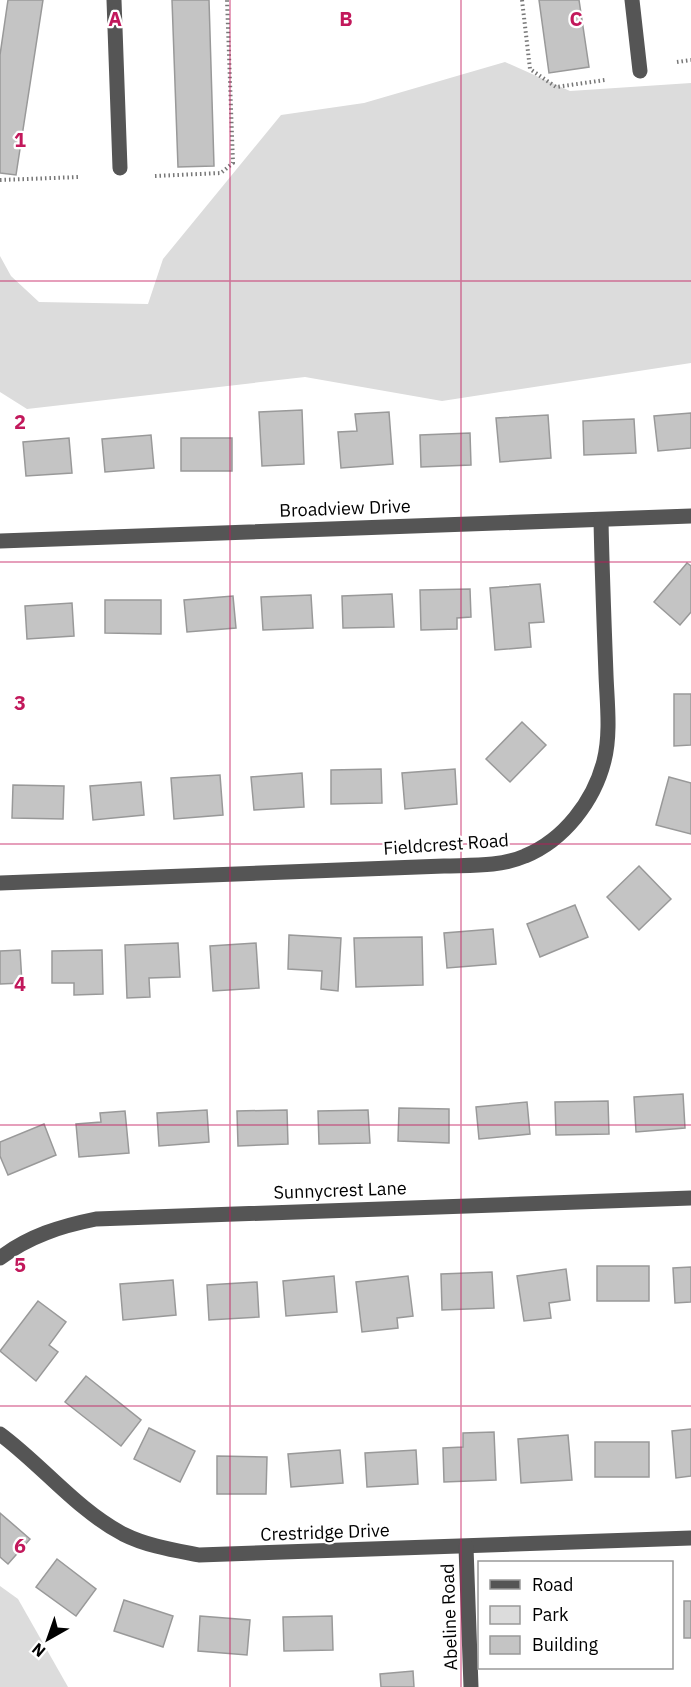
<svg xmlns="http://www.w3.org/2000/svg" width="691" height="1687" viewBox="0 0 691 1687" font-family="'IBM Plex Sans',sans-serif">
<style>
.green{fill:#dcdcdc}
.building{fill:#c4c4c4;stroke:#999;stroke-width:1.5}
.lines{fill:none;stroke-linecap:round;stroke-linejoin:round}
.path{stroke:#777;stroke-width:4;stroke-dasharray:1.5 3;stroke-linecap:butt}
.minor{stroke:#555;stroke-width:15}
.grid{fill:none;stroke:#c2185b;stroke-width:1.5;stroke-opacity:0.55}
.labels{text-anchor:middle;dominant-baseline:central;stroke-width:4.5;stroke-linejoin:round;paint-order:stroke}
.street-label{font-size:18px;fill:#000;stroke:#fff}
.grid-label{font-size:20px;text-anchor:middle;font-weight:bold;fill:#c2185b;stroke:#fff;stroke-width:4.5;stroke-linejoin:round;paint-order:stroke}
</style>
<rect width="100%" height="100%" fill="#fff"/>
<g class="green">
<polygon points="505,62 570,91 691,83 691,363 442,401 305,377 27,409 0,392 0,256 11,276 39,302 148,304 163,259 281,115 364,103"/>
<polygon points="0,1586 18,1599 68,1687 0,1687"/>
</g>
<g class="building">
<polygon points="8,0 43,0 16,175 0,173 0,55"/>
<polygon points="172,0 209,0 214,166 178,167"/>
<polygon points="539,0 579,0 589,67 549,73"/>
<polygon points="302,410 304,464 262,466 259,412"/>
<polygon points="389,412 393,464 341,468 338,432 357,431 355,414"/>
<polygon points="691,413 691,448 658,451 654,416"/>
<polygon points="548,415 551,458 500,462 496,418"/>
<polygon points="634,419 636,453 584,455 583,421"/>
<polygon points="470,433 471,465 421,467 420,435"/>
<polygon points="151,435 154,468 105,472 102,439"/>
<polygon points="69,438 72,473 26,476 23,442"/>
<rect x="181" y="438" width="51" height="33"/>
<polygon points="687,563 691,566 691,612 680,625 654,602"/>
<polygon points="540,584 544,622 529,623 531,647 495,650 490,588"/>
<polygon points="470,589 471,617 457,618 457,629 421,630 420,590"/>
<polygon points="392,594 394,627 343,628 342,596"/>
<polygon points="311,595 313,628 263,630 261,597"/>
<polygon points="233,596 236,628 187,632 184,600"/>
<polygon points="105,600 161,600 161,634 105,633"/>
<polygon points="72,603 74,636 27,639 25,606"/>
<polygon points="674,694 691,694 691,745 674,746"/>
<polygon points="522,722 546,745 510,782 486,759"/>
<polygon points="381,769 382,803 331,804 331,770"/>
<polygon points="455,769 457,804 405,809 402,773"/>
<polygon points="302,773 304,807 254,810 251,777"/>
<polygon points="220,775 223,815 174,819 171,778"/>
<polygon points="669,777 691,783 691,834 656,825"/>
<polygon points="141,782 144,815 93,820 90,786"/>
<polygon points="13,785 64,786 63,819 12,818"/>
<polygon points="639,866 671,899 639,930 607,897"/>
<polygon points="575,905 588,937 540,957 527,924"/>
<polygon points="493,929 496,964 447,968 444,933"/>
<polygon points="289,935 341,938 338,991 321,989 322,971 288,969"/>
<polygon points="422,937 423,985 356,987 354,938"/>
<polygon points="178,943 180,977 149,978 150,997 127,998 125,945"/>
<polygon points="256,943 259,988 213,991 210,946"/>
<polygon points="20,950 22,983 0,984 0,951"/>
<polygon points="102,950 103,994 74,995 74,983 52,983 52,951"/>
<polygon points="683,1094 685,1128 636,1132 634,1097"/>
<polygon points="608,1101 609,1134 556,1135 555,1102"/>
<polygon points="527,1102 530,1134 479,1139 476,1107"/>
<polygon points="399,1108 449,1109 449,1143 398,1141"/>
<polygon points="207,1110 209,1142 159,1146 157,1113"/>
<polygon points="287,1110 288,1144 238,1146 237,1111"/>
<polygon points="368,1110 370,1143 319,1144 318,1111"/>
<polygon points="125,1111 129,1153 79,1157 76,1124 101,1122 100,1113"/>
<polygon points="44,1124 56,1155 8,1175 0,1156 0,1142"/>
<rect x="597" y="1266" width="52" height="35"/>
<polygon points="691,1267 691,1302 675,1303 673,1268"/>
<polygon points="566,1269 570,1300 549,1303 551,1318 524,1321 517,1276"/>
<polygon points="492,1272 494,1308 442,1310 441,1274"/>
<polygon points="334,1276 337,1312 286,1316 283,1281"/>
<polygon points="408,1276 413,1316 397,1318 398,1328 362,1332 356,1282"/>
<polygon points="173,1280 176,1315 123,1320 120,1284"/>
<polygon points="257,1282 259,1317 209,1320 207,1285"/>
<polygon points="38,1301 66,1322 49,1345 58,1352 36,1381 0,1351"/>
<polygon points="86,1376 141,1420 121,1446 65,1402"/>
<polygon points="149,1428 195,1451 180,1482 134,1459"/>
<polygon points="691,1429 691,1476 676,1478 672,1431"/>
<polygon points="494,1432 496,1480 444,1482 443,1448 463,1447 463,1433"/>
<polygon points="568,1435 572,1480 521,1483 518,1439"/>
<rect x="595" y="1442" width="54" height="35"/>
<polygon points="340,1450 343,1483 291,1487 288,1454"/>
<polygon points="416,1450 418,1484 367,1487 365,1453"/>
<polygon points="217,1456 267,1457 266,1494 217,1494"/>
<polygon points="0,1513 30,1539 8,1564 0,1557"/>
<polygon points="57,1559 96,1589 76,1616 36,1587"/>
<polygon points="124,1600 173,1616 163,1647 114,1631"/>
<rect x="684" y="1601" width="7" height="37"/>
<polygon points="200,1616 250,1620 247,1655 198,1651"/>
<polygon points="332,1616 333,1650 284,1651 283,1617"/>
<polygon points="413,1671 414,1687 381,1687 380,1674"/>
</g>
<g class="lines">
<g class="path">
<polyline points="522,0 530,69 556,87 605,80"/>
<polyline points="677,62 691,60"/>
<polyline points="155,176 221,173 233,163 227,0"/>
<polyline points="0,180 79,177"/>
</g>
<g class="minor">
<polyline points="114,0 120,168"/>
<polyline points="632,0 640,71"/>
<polyline points="0,541 691,516"/>
<path d="M0,883L444,866C470,865 500,867 525,856C564,840 594,801 604,761C611,734 607,702 606,675C604,623 602,571 601,520"/>
<path d="M0,1258C29,1236 61,1226 96,1219L691,1198"/>
<path d="M0,1434C42,1465 76,1509 123,1534C147,1546 173,1550 199,1555L691,1538"/>
<polyline points="466,1547 471,1687"/>
</g>
</g>
<path class="grid" d="M230,0V1687M461,0V1687M0,281H691M0,562H691M0,844H691M0,1125H691M0,1406H691"/>
<g class="labels">
<g class="street-label">
<text transform="translate(345 508) rotate(-2)">Broadview Drive</text>
<text transform="translate(446 844) rotate(-4)">Fieldcrest Road</text>
<text transform="translate(340 1190) rotate(-2)">Sunnycrest Lane</text>
<text transform="translate(325 1532) rotate(-2)">Crestridge Drive</text>
<text transform="translate(449 1617) rotate(-92)">Abeline Road</text>
</g>
</g>
<g class="grid-label">
<text x="115" y="26">A</text>
<text x="346" y="26">B</text>
<text x="576" y="26">C</text>
<text x="20" y="147">1</text>
<text x="20" y="429">2</text>
<text x="20" y="710">3</text>
<text x="20" y="991">4</text>
<text x="20" y="1272">5</text>
<text x="20" y="1553">6</text>
</g>
<rect x="478" y="1561" width="195" height="108" fill="#ffffff" stroke="#999999" stroke-width="1.5"/>
<rect x="490" y="1580" width="30" height="9" fill="#555555" stroke="#999999" stroke-width="1.5"/>
<text x="532" y="1591" font-size="18" fill="#000000">Road</text>
<rect x="490" y="1606" width="30" height="18" fill="#dcdcdc" stroke="#999999" stroke-width="1.5"/>
<text x="532" y="1621" font-size="18" fill="#000000">Park</text>
<rect x="490" y="1636" width="30" height="18" fill="#c4c4c4" stroke="#999999" stroke-width="1.5"/>
<text x="532" y="1651" font-size="18" fill="#000000">Building</text>
<g transform="translate(48 1639) rotate(220)" stroke="#ffffff" stroke-width="4.5" paint-order="stroke">
<path d="M0-4.5L10 22L0 15L-10 22Z" fill="#000000"/>
<text y="-9" font-size="16" font-weight="bold" text-anchor="middle" fill="#000000">N</text>
</g>
</svg>
